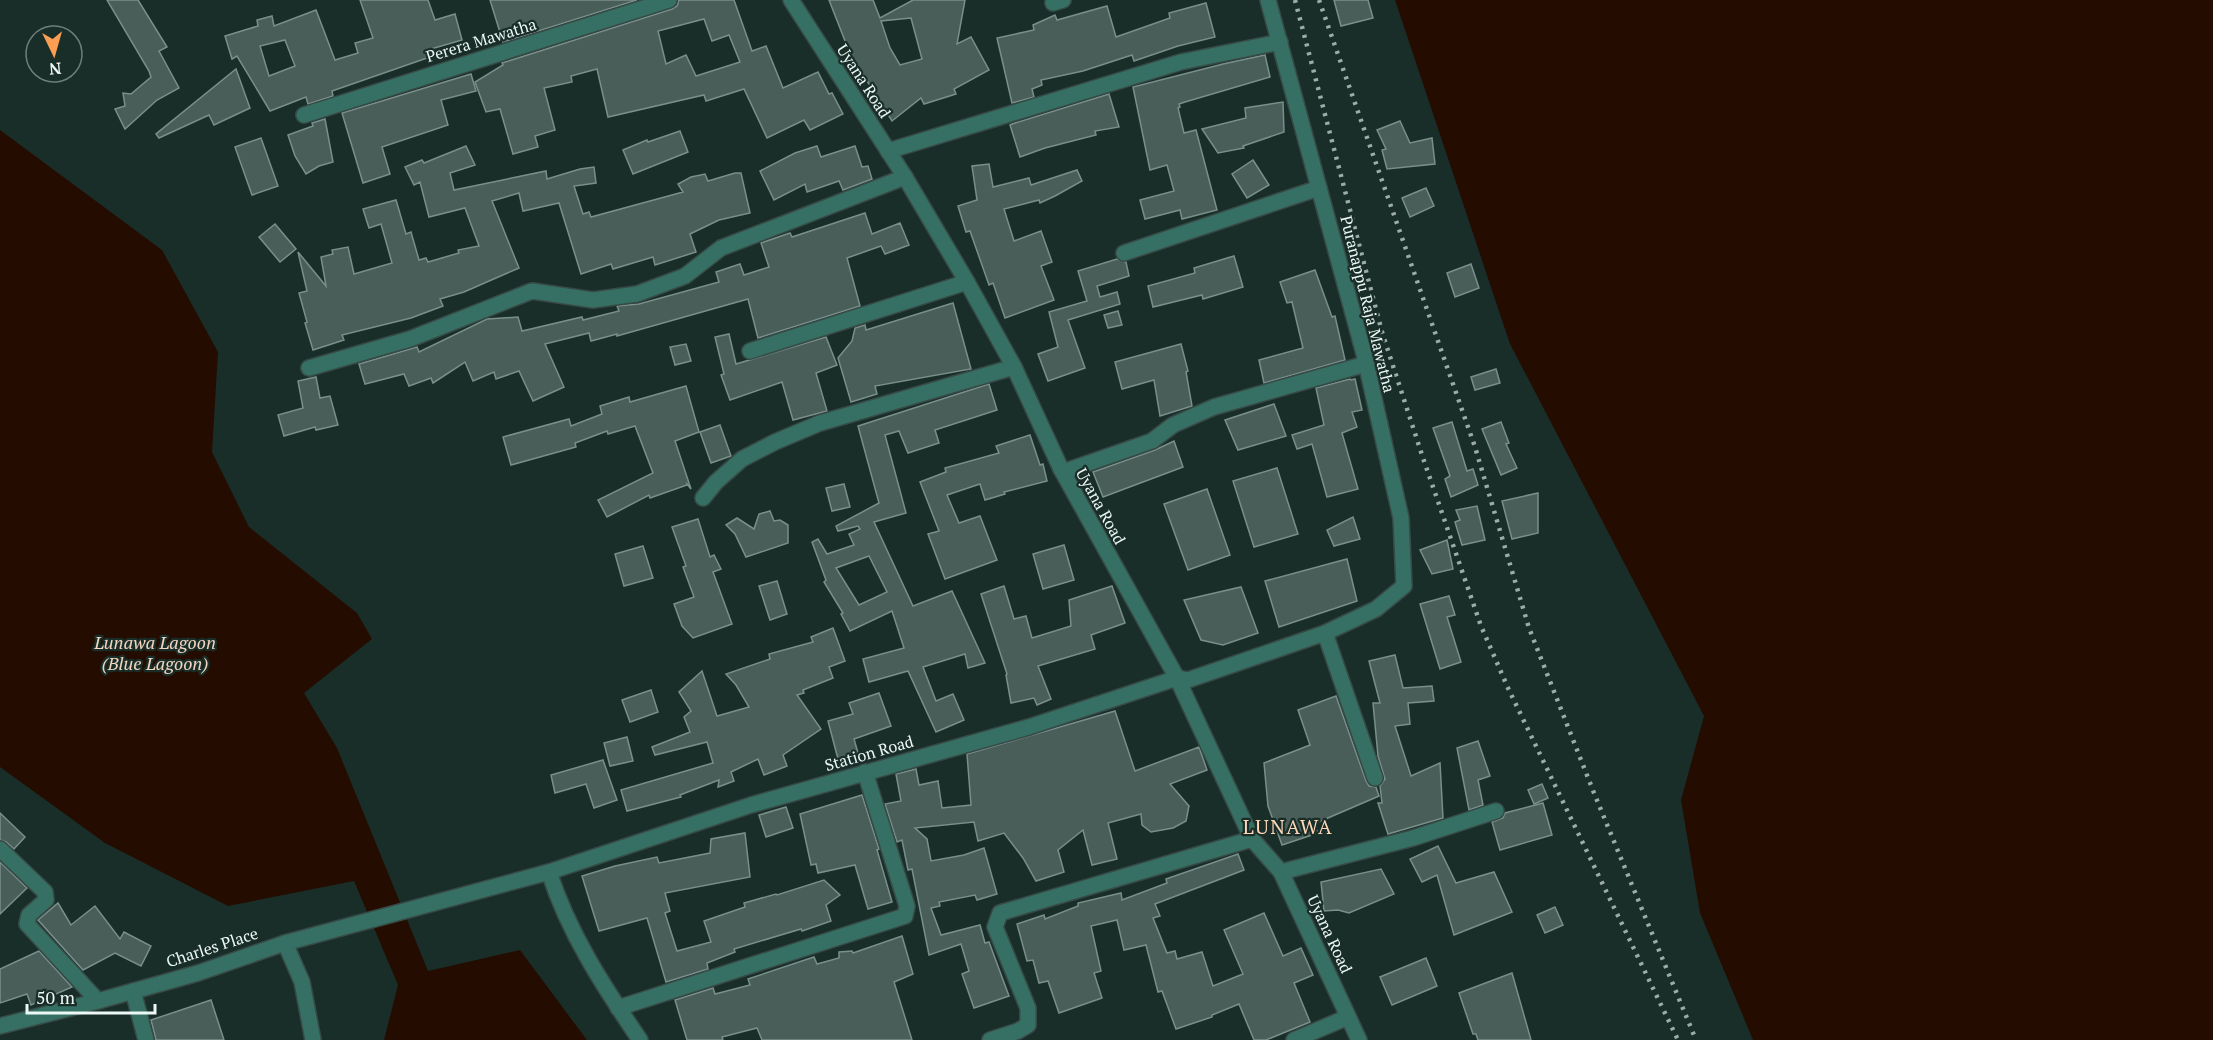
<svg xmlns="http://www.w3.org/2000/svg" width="2213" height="1040" viewBox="0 0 2213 1040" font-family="'PT Serif',serif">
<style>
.water{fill:#240d00}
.building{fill:#495e59;stroke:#798f8a;stroke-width:1.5;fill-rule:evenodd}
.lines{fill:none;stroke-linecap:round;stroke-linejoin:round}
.minor-casing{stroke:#374a46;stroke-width:18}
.tertiary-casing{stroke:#374a46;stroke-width:18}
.minor{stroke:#367064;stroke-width:15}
.tertiary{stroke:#367064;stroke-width:15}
.rail{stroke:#9daca9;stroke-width:4.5;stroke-dasharray:3 6;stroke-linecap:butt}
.labels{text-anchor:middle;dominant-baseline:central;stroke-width:4.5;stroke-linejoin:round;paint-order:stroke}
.street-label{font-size:16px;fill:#ecf8f5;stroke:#1a2e29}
.water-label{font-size:18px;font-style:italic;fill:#f4d6c0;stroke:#1a2e29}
.quarter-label{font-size:20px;letter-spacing:1.5px;fill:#ffd7b9;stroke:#1a2e29}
</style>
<rect width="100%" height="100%" fill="#1a2e29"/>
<g class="water">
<polygon points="1395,0 2213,0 2213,1040 1753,1040 1700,913 1681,800 1704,716 1510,344"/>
<polygon points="0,130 162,250 218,352 212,452 249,527 357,613 372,639 304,693 337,748 428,971 520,950 587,1040 384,1040 398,985 354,881 228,906 105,843 0,767"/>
</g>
<g class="building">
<polygon points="107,0 138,0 167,47 159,51 179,88 157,100 125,129 115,109 125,106 123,93 131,94 151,77 149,71"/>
<path d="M360,0H428L435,20L455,14L462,40L424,51L427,58L332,91L333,96L308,104L306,97L270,111L237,56L232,59L225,36L258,26L257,20L272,16L274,26L316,10L335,60L358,53L355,43L373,38ZM285,40L295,66L269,76L260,46Z"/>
<polygon points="490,0 637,0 503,42"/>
<path d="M679,0H734L752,51L766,46L783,88L818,72L829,94L832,93L843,114L810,130L804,120L767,138L744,89L706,101L704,95L608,117L597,69L571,76L572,82L544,88L555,130L535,136L538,147L513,154L500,109L486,112L475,82L503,65L502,63L672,9L677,6ZM704,19L712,41L729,35L740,62L696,76L686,55L666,64L658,31Z"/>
<path d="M829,0H873L880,18L913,0H965L957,44L971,37L989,70L954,89L956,94L924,104L921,98L892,121L859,68L856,69ZM911,18L922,59L900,65L890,48L881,21Z"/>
<polygon points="1334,0 1368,0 1373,18 1341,26"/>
<polygon points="1206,3 1215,37 1178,46 1134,61 1132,55 1083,71 1041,80 1042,85 1032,89 1034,97 1012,103 997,38 1034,30 1033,25 1055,15 1057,20 1107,6 1116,37 1170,18 1169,13"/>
<polygon points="1265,55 1270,77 1185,102 1179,104 1180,107 1178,108 1184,133 1196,130 1217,210 1182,219 1180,210 1145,219 1140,200 1174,191 1167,165 1150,170 1133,87 1223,64"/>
<polygon points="236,69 250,108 214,125 209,115 159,138 156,134"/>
<polygon points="471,74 476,91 441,100 448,125 382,147 390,174 363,183 342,113"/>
<polygon points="1109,94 1119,127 1095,131 1096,135 1045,148 1020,157 1010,125 1012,124"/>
<polygon points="1283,102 1284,132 1243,146 1244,148 1218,153 1202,129 1246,118 1245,108"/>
<polygon points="325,119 333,162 319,166 306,174 295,156 288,135 313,126 312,123"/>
<polygon points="1400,121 1410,143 1432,138 1435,164 1387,169 1382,150 1386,149 1377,130"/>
<polygon points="680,131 688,152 633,174 623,150 647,140 648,142"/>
<polygon points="261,138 278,186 252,195 235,147"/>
<polygon points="466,146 475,165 450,173 454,190 546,171 547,179 580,169 594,167 596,183 574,186 583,214 589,212 591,217 683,192 678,184 691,177 705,174 708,181 735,173 741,173 750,213 719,220 690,234 696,252 655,265 653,257 613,269 611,264 581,274 559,203 523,211 519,193 492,201 519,268 464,292 440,299 443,306 411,318 342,335 344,340 313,350 305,323 307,322 299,293 307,291 298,252 326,286 321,257 333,254 332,250 348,247 354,274 392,263 381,224 369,228 363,209 396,200 406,234 411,232 419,260 426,258 428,262 459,253 458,250 479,246 465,208 429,217 420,182 414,185 405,167 422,160 424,163"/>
<polygon points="817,146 821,157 855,146 862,167 868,166 872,179 843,190 839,181 807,192 805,184 774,200 760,171 795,153"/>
<polygon points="1253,160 1269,185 1247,198 1232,174"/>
<polygon points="989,164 993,187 1029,178 1031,185 1077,170 1082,181 1055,196 1040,203 1039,200 1004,209 1014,241 1041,231 1052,262 1041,266 1054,300 1005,318 993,283 989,285 970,231 966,232 958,206 977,200 972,166"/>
<polygon points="1426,188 1434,206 1410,217 1402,198"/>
<polygon points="865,213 872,234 900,223 909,245 885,254 881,246 847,258 860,306 758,338 748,299 617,336 617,334 591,341 589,333 545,344 564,387 533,401 519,371 496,379 494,372 473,381 465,362 433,383 431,378 409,386 404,374 365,384 359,364 417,347 419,352 487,319 518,317 522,331 582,317 583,320 619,311 617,306 639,304 719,282 716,272 740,264 744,275 769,267 761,243 790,233 792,237"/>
<polygon points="275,224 296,249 280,262 259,237"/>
<polygon points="1234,256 1243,287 1203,299 1202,295 1153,307 1148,286 1195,273 1194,268"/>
<polygon points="1117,259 1126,262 1129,276 1097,286 1100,297 1117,292 1120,304 1068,320 1085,368 1048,381 1038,354 1058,347 1049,312 1087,301 1078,271"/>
<polygon points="1471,264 1479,288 1455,297 1447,273"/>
<polygon points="1315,270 1332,317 1335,316 1345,360 1264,383 1259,360 1303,348 1292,302 1287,303 1280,282"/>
<polygon points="953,303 971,369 875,386 877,394 851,402 838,358 852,341 855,328 865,325 866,330"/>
<polygon points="1118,311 1122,325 1108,328 1104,315"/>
<polygon points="729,334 736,364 826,337 837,365 816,373 827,411 793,420 782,382 730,400 721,375 724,374 715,337"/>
<polygon points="686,344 691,361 675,365 670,347"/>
<polygon points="1181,344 1188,371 1186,372 1192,406 1160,416 1154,380 1122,389 1115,362"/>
<polygon points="1496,369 1500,383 1475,390 1471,377"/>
<polygon points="316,377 320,398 330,396 338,425 316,430 315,427 284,436 278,415 303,408 298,381"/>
<polygon points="1350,379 1351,380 1355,379 1362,410 1352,412 1357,427 1342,433 1358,489 1327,497 1312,444 1297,449 1292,435 1324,425 1316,388"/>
<path d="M989,384L997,410L935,430L939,443L908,453L899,431L885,435L906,513L874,522L913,606L952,591L985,663L968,668L965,654L923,667L936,701L953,694L964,720L936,732L908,671L869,682L863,659L904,648L892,611L850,631L841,614L843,613L824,582L826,580L812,542L818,539L827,554L854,545L849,534L860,529L858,526L838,531L836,526L879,503L858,426ZM869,556L887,592L859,605L836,568Z"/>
<polygon points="686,386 699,432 675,441 691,489 687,484 687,485 650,498 649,495 607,517 598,500 653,473 635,426 608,434 607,431 575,443 576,447 511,465 503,437 569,419 571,426 602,414 600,406 629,397 630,402"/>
<polygon points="1274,404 1286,436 1238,450 1225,420"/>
<polygon points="1452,422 1467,471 1473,469 1478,485 1451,497 1445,479 1450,476 1433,428"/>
<polygon points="1501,422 1509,443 1506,444 1517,468 1501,475 1482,429"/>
<polygon points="720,425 731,456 711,463 700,432"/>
<polygon points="1030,435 1040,465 1043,464 1047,481 1004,492 1005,494 985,500 980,484 947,495 959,523 980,516 997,560 945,579 928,534 939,531 920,482 946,472 945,468 999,453 996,446"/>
<polygon points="1174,441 1183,467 1103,497 1093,472 1155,450"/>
<polygon points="1277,468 1298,534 1254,547 1233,481"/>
<polygon points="844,484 850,507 832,511 826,488"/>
<polygon points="1207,489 1230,555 1188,570 1164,504"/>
<polygon points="1538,493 1538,533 1512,539 1502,501"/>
<polygon points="1477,506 1485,540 1462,545 1455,522 1460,520 1456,510"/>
<polygon points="770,511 774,521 780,520 788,525 788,543 746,557 735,534 726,525 737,518 754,529 759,514"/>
<polygon points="1353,517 1360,539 1334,546 1327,530"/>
<polygon points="698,519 710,557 714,555 721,569 713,572 732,624 693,638 682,626 674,604 694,597 683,567 686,566 672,527"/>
<polygon points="1447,540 1453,569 1432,574 1420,550"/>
<polygon points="1064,545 1074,580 1043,589 1033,554"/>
<polygon points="643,546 653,578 624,586 615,554"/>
<polygon points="1347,559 1357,601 1279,627 1265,581"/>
<polygon points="777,581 787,614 770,620 759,586"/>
<polygon points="1004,586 1014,619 1026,616 1032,638 1071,626 1069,600 1112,586 1125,623 1091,635 1095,649 1038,666 1051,699 1037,705 1034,698 1011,703 1006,675 1007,674 981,594"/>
<polygon points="1241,587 1258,633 1223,645 1201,640 1184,600"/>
<polygon points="1449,596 1455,615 1447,617 1461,662 1440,669 1420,604"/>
<polygon points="833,628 845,661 829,667 833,678 803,690 804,693 797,695 821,729 783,755 787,766 764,775 758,759 731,772 734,781 718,787 719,780 680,795 681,797 627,811 621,790 713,763 707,742 655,755 652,747 690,732 684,717 691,711 679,692 702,671 717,716 749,707 736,685 726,674 770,659 769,654 813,642 811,637"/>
<polygon points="1395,655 1403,688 1432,686 1434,701 1408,703 1410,724 1395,726 1411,776 1440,763 1443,818 1388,834 1378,803 1382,803 1380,786 1385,779 1378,756 1373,703 1380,703 1369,661"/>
<polygon points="651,690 658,712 630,722 622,700"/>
<polygon points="879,693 891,726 854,739 858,753 838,759 828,721 853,714 849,703"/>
<polygon points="1336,696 1366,781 1369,786 1376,787 1379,796 1314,824 1318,833 1282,845 1268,806 1264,763 1310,745 1298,710"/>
<polygon points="1115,711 1135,771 1199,747 1207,770 1170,784 1189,806 1186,821 1173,828 1151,832 1142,825 1141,814 1108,823 1117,859 1092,865 1083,830 1058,850 1064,872 1036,881 1023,858 1004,833 978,841 974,822 915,828 927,839 931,861 964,855 984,848 997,894 977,900 975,895 939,902 940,906 931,908 941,935 980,925 985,943 989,942 1009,996 974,1008 962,974 969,971 961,944 929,955 912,869 908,870 902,840 897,842 885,804 901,801 896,774 916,769 919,785 938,781 942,808 971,805 967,754"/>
<polygon points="627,737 633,761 610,766 604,743"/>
<polygon points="1478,741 1490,776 1478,780 1483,805 1469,810 1457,748"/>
<polygon points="603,760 617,800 594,808 586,784 555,793 551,775"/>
<polygon points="1542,784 1548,798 1534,804 1528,790"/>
<polygon points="862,795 879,849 877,850 892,902 868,909 855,865 818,873 816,864 811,865 800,814"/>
<polygon points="1543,803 1552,835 1500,850 1492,822 1503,818 1505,813"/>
<polygon points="786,807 793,828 766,837 759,815"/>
<polygon points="0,813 25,837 14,849 6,842 0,840"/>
<polygon points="745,833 750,877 665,893 670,911 665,913 677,951 711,942 704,921 745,907 744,903 776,894 777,895 824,880 840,895 826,905 831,921 802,931 801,929 734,949 735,952 707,963 708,969 666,982 647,918 599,931 582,876 615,866 657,857 659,863 710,853 711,839"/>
<polygon points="1438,846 1456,883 1494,872 1512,912 1454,935 1437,875 1422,882 1410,859"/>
<polygon points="1238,854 1244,870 1155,904 1160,916 1153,918 1167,953 1175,951 1177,959 1202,952 1213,986 1243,974 1224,930 1264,913 1283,956 1301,948 1313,975 1294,983 1310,1022 1266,1040 1254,1040 1239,1004 1212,1015 1212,1017 1176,1029 1162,991 1158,992 1146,945 1124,950 1117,920 1091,926 1101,971 1094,973 1102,998 1059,1013 1048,981 1039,983 1033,960 1027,961 1017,924 1044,915 1045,919 1078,906 1078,903 1121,893 1122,900 1167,883 1166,879"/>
<polygon points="0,862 27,888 0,914"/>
<polygon points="1381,869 1394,894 1349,913 1338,910 1324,911 1321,882"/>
<polygon points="58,903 71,925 95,906 120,939 124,932 151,946 141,966 115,953 83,970 38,920"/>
<polygon points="1555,907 1563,925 1545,933 1537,915"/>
<polygon points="902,936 913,974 894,982 912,1040 762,1040 757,1028 722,1037 723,1040 687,1040 675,1000 713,988 715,994 750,985 748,979 814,957 817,964 839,958 839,952 852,951 853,953"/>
<polygon points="39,951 72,987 31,1005 27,994 0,1003 0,969"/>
<polygon points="1426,958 1437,986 1392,1005 1380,977"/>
<polygon points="1512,973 1531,1040 1478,1040 1476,1034 1473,1034 1459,993"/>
<polygon points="211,1000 224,1040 156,1040 151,1020"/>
</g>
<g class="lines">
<defs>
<g id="minor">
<polyline points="1053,3 1063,0"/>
<polyline points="304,115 669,0"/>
<polyline points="888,151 1181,62 1280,42"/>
<polyline points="1124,253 1319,188"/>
<polyline points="750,351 967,282"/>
<polyline points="309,368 410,339 532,291 593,300 637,294 685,276 721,248 905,177"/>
<polyline points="1061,469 1063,472 1152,441 1173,425 1214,407 1366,364"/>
<polyline points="703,498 716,482 742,459 775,442 820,423 1014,367"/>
<polyline points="1325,633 1375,778"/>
<polyline points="0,849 45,892 46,900 29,915 27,924 98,1001"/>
<path d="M549,872C569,934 604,987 640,1040"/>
<polyline points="1281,872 1413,838 1496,811"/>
<polyline points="285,943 302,982 313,1040"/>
<polyline points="133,991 146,1040"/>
<polyline points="618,1008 905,916 907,906 865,772"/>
<polyline points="990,1040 1018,1031 1028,1025 1028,1008 995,927 1000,913 1252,839"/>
<polyline points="1294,1040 1348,1017"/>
</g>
<g id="tertiary">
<polyline points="791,0 905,177 967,282 1014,367 1061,469 1177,678 1252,839 1281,872 1359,1040"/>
<polyline points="0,1026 98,1001 198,973 285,943 549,872 751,805 1029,727 1177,678 1188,680 1325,633 1376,609 1404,586 1401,518 1364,354 1268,0"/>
</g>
</defs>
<use href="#minor" class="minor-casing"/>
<use href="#tertiary" class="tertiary-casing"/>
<use href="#minor" class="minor"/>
<use href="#tertiary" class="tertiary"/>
<g class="rail">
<polyline points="1295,0 1382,332 1423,458 1481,626 1508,688 1678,1040"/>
<polyline points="1319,0 1475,447 1529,628 1594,793 1696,1040"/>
</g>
</g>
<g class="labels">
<g class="street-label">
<text transform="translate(481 40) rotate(-17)">Perera Mawatha</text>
<text transform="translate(864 81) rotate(57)">Uyana Road</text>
<text transform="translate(1368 304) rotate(76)">Puranappu Raja Mawatha</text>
<text transform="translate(1101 506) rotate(61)">Uyana Road</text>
<text transform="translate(869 753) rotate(-16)">Station Road</text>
<text transform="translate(1330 934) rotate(65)">Uyana Road</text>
<text transform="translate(212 947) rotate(-18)">Charles Place</text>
</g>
<g class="water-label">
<text x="155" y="642">Lunawa Lagoon<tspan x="155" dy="21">(Blue Lagoon)</tspan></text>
</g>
<g class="quarter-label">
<text x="1288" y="826">LUNAWA</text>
</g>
</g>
<g transform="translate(54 54) rotate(175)"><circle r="28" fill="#1a2e29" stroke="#6e7f7b" stroke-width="1.5"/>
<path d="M0-4.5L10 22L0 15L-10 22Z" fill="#fb9e51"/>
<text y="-9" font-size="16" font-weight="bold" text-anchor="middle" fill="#ecf8f5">N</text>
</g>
<path d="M27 1004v9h128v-9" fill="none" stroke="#ecf8f5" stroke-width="3"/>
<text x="36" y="1004" font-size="18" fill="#ecf8f5" stroke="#1a2e29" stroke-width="4.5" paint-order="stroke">50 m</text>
</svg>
